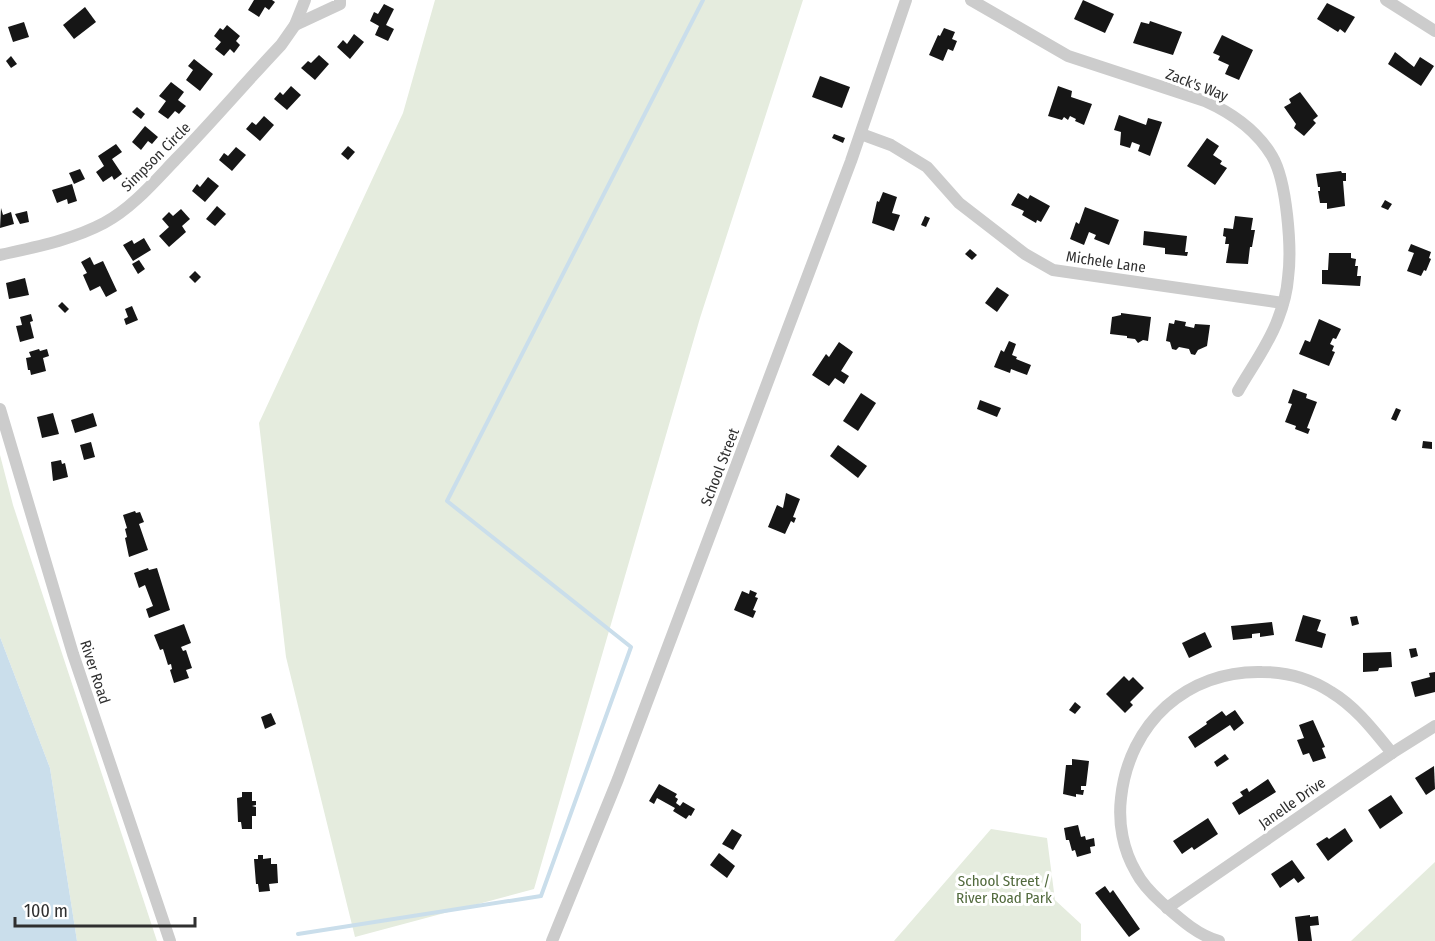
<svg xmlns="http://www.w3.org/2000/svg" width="1435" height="941" viewBox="0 0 1435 941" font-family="'Fira Sans Condensed',sans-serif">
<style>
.green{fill:#e5ecde}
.water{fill:#cadeeb}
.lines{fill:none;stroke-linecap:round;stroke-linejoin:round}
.stream{stroke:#cadeeb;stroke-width:4}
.building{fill:#161616}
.minor{stroke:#ccc;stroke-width:12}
.labels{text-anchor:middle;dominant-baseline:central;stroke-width:6;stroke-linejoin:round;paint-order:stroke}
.street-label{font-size:15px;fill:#2f2f2f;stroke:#fff}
.park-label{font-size:15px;fill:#526a3d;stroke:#fff}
</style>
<rect width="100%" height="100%" fill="#fff"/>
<g class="green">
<polygon points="435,0 803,0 700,318 534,889 355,937 286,657 259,423 403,113"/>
<polygon points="0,455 13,505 157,941 77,941 50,768 0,637"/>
<polygon points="991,829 1047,838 1055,900 1081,924 1081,941 894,941"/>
<polygon points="1435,862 1435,941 1351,941"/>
</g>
<polygon class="water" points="0,637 50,768 77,941 0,941"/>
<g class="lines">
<polyline class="stream" points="298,934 541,896 631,647 447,501 703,0"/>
</g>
<g class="building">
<polygon points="254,0 272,0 275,2 269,10 265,7 259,17 248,10"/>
<polygon points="1083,0 1114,14 1105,33 1074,19"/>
<polygon points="1327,3 1355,17 1345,33 1340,29 1338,32 1317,19"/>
<polygon points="384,4 394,9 386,25 394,29 388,41 375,35 379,26 370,21 374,12 378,14"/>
<polygon points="85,7 96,22 74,39 63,25"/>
<polygon points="1150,21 1182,32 1173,55 1133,43 1141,22 1149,24"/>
<polygon points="24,22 29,37 13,42 8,27"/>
<polygon points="227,25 240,36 236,41 240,45 234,53 230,49 224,56 215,49 221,42 214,36 220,28 223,30"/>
<polygon points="944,28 955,32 952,39 957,41 953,51 948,49 943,61 929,55 938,35 940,36"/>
<polygon points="354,34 364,42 350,59 337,47 343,40 347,44"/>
<polygon points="1222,35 1253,50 1239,80 1225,74 1229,65 1218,60 1220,56 1213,53"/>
<polygon points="1395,52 1414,67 1420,57 1434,66 1421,86 1388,64"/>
<polygon points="319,55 329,64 315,80 301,68 308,61 311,63"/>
<polygon points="11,56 17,64 11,68 6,61"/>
<polygon points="194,59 213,74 200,91 186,80 193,70 188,66"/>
<polygon points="820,76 850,87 842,108 812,97"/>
<polygon points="171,82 184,92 178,100 186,106 179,114 175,111 168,119 158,112 166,101 159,96"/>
<polygon points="291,86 301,95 287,110 274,99 280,92 283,95"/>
<polygon points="1058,86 1072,91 1071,97 1092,104 1084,125 1075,121 1076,119 1070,116 1068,120 1064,117 1062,120 1048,116"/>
<polygon points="1300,92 1318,116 1313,120 1316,123 1304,136 1294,128 1296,124 1284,107 1291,103 1289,99"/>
<polygon points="137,107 145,114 141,119 132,112"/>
<polygon points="1119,115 1146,125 1148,118 1162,122 1150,156 1138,151 1140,145 1132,142 1130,148 1120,145 1121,132 1114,130"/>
<polygon points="264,116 274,125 260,141 246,129 252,122 256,125"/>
<polygon points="145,126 158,137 152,144 148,141 141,150 132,142"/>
<polygon points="834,134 845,138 843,143 832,138"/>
<polygon points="1207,138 1219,146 1213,155 1222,161 1220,164 1227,168 1215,185 1187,166"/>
<polygon points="116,144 122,152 112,159 122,174 114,180 112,176 103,182 96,172 104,166 98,156"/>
<polygon points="348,146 355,152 348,160 341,154"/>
<polygon points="236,147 246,155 232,171 219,160 224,153 228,156"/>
<polygon points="80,169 85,179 74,184 69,173"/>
<polygon points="1341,171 1342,173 1346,173 1346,181 1343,181 1345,206 1327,209 1327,203 1320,203 1318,191 1320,191 1320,187 1318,187 1316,174"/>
<polygon points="208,177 219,186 205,202 192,191 197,184 200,187"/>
<polygon points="72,184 77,201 68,204 67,199 57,203 52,190"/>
<polygon points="883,192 897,197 892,213 900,215 894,231 872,223 877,201 879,202"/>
<polygon points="1018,193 1028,199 1030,195 1050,206 1041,222 1037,220 1036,223 1022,215 1024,211 1011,205"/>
<polygon points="1385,200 1392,204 1388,210 1381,207"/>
<polygon points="217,206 226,214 215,226 206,219"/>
<polygon points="1085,207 1119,220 1109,245 1094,239 1096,235 1089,232 1084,245 1070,239 1076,222 1079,224"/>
<polygon points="1,208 3,215 11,212 14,224 0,228"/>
<polygon points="181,209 190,219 182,226 186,232 169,247 159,236 169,227 162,219 169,212 173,216"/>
<polygon points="27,211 29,222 20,224 15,214"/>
<polygon points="925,216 930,218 926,227 921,225"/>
<polygon points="1235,216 1253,218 1251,230 1255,230 1252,247 1250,247 1248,264 1226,263 1229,244 1225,244 1226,237 1223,236 1224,228 1233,229"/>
<polygon points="1144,231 1187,236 1185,252 1188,252 1187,256 1165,254 1165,248 1143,245"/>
<polygon points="144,238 151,250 133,261 123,245 132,240 134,244"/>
<polygon points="1411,244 1431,252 1429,258 1431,259 1426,271 1424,270 1421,276 1407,271 1414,253 1408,251"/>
<polygon points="970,249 977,255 972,260 965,254"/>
<polygon points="1329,253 1351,253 1351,258 1356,259 1355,266 1358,266 1357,276 1361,276 1360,286 1322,284 1322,270 1328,270"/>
<polygon points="90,257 94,265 103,261 117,291 106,297 100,286 90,291 83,275 87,273 81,262"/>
<polygon points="139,260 145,269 138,274 132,264"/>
<polygon points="195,271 201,277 195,283 189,277"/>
<polygon points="25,278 29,295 9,299 6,283"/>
<polygon points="997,287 1009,295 997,312 985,303"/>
<polygon points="62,302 69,309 65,313 58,306"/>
<polygon points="132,306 138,320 126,325 124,319 128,317 125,309"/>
<polygon points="1121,313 1151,317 1148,341 1143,340 1138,343 1135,339 1127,338 1127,336 1110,334 1112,317 1121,315"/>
<polygon points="31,314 33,321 30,322 34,338 20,342 16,326 22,325 20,317"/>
<polygon points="1319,319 1341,329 1336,339 1333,338 1330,344 1334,346 1332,351 1335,352 1329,366 1299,354 1305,340 1310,342"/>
<polygon points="1175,320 1186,322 1185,326 1194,328 1195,324 1210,325 1207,346 1198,350 1195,355 1191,354 1189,349 1179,347 1176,350 1172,349 1170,342 1166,341 1169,323 1174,324"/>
<polygon points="1009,341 1016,344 1012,355 1017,357 1016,359 1031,365 1027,375 1011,369 1010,373 994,367 1001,350 1004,352"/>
<polygon points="839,342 853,352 841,371 849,376 844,384 835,378 829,386 812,375 826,354 829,357"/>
<polygon points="39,349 40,351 47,349 49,356 43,358 46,371 31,375 30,370 28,370 26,358 31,357 29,352"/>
<polygon points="1293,389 1307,394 1306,398 1317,402 1307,428 1310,429 1308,434 1295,429 1296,426 1285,422 1292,404 1288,403"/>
<polygon points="861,393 876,403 858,431 843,421"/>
<polygon points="980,400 1001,408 997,417 977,409"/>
<polygon points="1396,408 1401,410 1396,421 1391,419"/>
<polygon points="53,413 59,434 42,438 37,417"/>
<polygon points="93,413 97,426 75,433 71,420"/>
<polygon points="1423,441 1432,442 1432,449 1422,448"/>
<polygon points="91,442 95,457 84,460 80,445"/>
<polygon points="838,445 867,466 858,478 830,456"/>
<polygon points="61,460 62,464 65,463 68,477 53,481 51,462"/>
<polygon points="786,493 800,499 793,517 796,518 794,523 791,521 785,534 768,527 777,505 783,508"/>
<polygon points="135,511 136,513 140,512 144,522 139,524 148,550 129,557 125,538 127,537 125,529 127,528 123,515"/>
<polygon points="148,568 149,570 157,568 170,610 149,618 146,609 153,606 145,585 139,588 134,573"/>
<polygon points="750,590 757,593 755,597 758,598 753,610 756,611 753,618 734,610 742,591 749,594"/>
<polygon points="1303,615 1321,620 1317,631 1326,634 1322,648 1295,641"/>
<polygon points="1357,616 1359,624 1352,626 1350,617"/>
<polygon points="1272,622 1274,635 1260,637 1260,633 1252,634 1252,638 1233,640 1231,626"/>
<polygon points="184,624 191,643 181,647 183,651 186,650 192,668 186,670 189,678 174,683 170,670 172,669 171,664 168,665 163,649 160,650 154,635"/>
<polygon points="1205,632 1212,647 1189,658 1182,643"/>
<polygon points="1416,648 1418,656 1411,658 1409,649"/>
<polygon points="1391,652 1392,667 1379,668 1378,671 1363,672 1363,653"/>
<polygon points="1435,672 1435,692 1415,697 1411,682 1430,677 1429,673"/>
<polygon points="1124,676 1129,681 1133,677 1144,688 1130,702 1133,705 1125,713 1106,694"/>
<polygon points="1075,702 1081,707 1075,714 1069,710"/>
<polygon points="1235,710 1244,723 1234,731 1230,725 1195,748 1188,737 1207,724 1206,722 1222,711 1226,716"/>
<polygon points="271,713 276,724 265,729 261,717"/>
<polygon points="1313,720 1325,747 1322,748 1326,758 1313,762 1309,753 1303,755 1297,740 1304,738 1299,725"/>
<polygon points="1225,754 1229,759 1217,767 1214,762"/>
<polygon points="1072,759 1089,761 1086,786 1081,786 1081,790 1084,790 1083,795 1076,794 1076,797 1063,794 1066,765 1072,765"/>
<polygon points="1434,766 1435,789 1426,795 1415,778"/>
<polygon points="1268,779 1276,792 1239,815 1232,803 1243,796 1240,792 1247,788 1249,792"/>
<polygon points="659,784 677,794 675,797 678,799 676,803 680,806 683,802 695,809 691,816 689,815 686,819 673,811 675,808 657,798 654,804 649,801"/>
<polygon points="242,792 252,792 252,801 256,801 256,805 252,806 256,807 256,816 252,816 252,829 242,829 241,822 238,822 237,798 242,797"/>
<polygon points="1391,795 1403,813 1380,829 1368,810"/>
<polygon points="1208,818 1218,834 1194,850 1192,847 1182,854 1173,841"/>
<polygon points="1078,825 1081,837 1085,836 1086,840 1094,838 1095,846 1090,847 1091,853 1077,857 1075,850 1072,851 1069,840 1066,840 1064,828"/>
<polygon points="1345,828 1353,841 1328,861 1316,844 1327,837 1329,839"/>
<polygon points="732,829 742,835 733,850 722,844"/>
<polygon points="719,853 735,866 727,878 710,865"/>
<polygon points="258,855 263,855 263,859 271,858 271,864 277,864 278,883 269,884 270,891 259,892 258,884 256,884 254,859 258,859"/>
<polygon points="1292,860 1305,878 1298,883 1294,878 1280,888 1271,874"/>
<polygon points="1105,886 1110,893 1113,890 1140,929 1129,937 1095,893"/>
<polygon points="1310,915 1310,917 1318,916 1319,925 1310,926 1312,941 1298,941 1295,917"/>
</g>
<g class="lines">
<g class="minor">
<path d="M971,0L1068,56L1205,101C1232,113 1257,131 1272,156C1287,181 1292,249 1288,278C1287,292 1283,306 1278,319C1269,344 1251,368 1238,391"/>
<polyline points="1386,0 1435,31"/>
<polyline points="295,25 340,4 340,0"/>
<polyline points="861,134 891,145 927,167 959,203 1025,254 1053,270 1283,303"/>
<path d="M0,255C35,247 72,240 104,223C132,208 154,182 176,159C212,122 245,83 281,45L295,25L305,0"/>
<polyline points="0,409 73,654 170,941"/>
<polyline points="1167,908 1392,753 1435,726"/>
<polyline points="552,941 618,779 851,161 906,0"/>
<path d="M1219,941C1197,935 1179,918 1162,903C1152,894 1142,884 1136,872C1123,850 1118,823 1121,798C1129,723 1187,670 1262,672C1287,672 1311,679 1331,692C1356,707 1374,731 1392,753"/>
</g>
</g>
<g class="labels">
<g class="street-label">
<text transform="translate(1197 85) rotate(21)">Zack's Way</text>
<text transform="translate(156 157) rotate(-45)">Simpson Circle</text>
<text transform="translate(1106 262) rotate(8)">Michele Lane</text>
<text transform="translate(720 467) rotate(-69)">School Street</text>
<text transform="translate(95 672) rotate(72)">River Road</text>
<text transform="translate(1292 803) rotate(-35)">Janelle Drive</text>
</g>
<g class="park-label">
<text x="1004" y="881">School Street /<tspan x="1004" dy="17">River Road Park</tspan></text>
</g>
</g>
<path d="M15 917v9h180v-9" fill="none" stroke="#2f2f2f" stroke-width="3"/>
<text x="24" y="917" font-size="18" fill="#2f2f2f" stroke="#ffffff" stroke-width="4.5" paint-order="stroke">100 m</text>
</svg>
